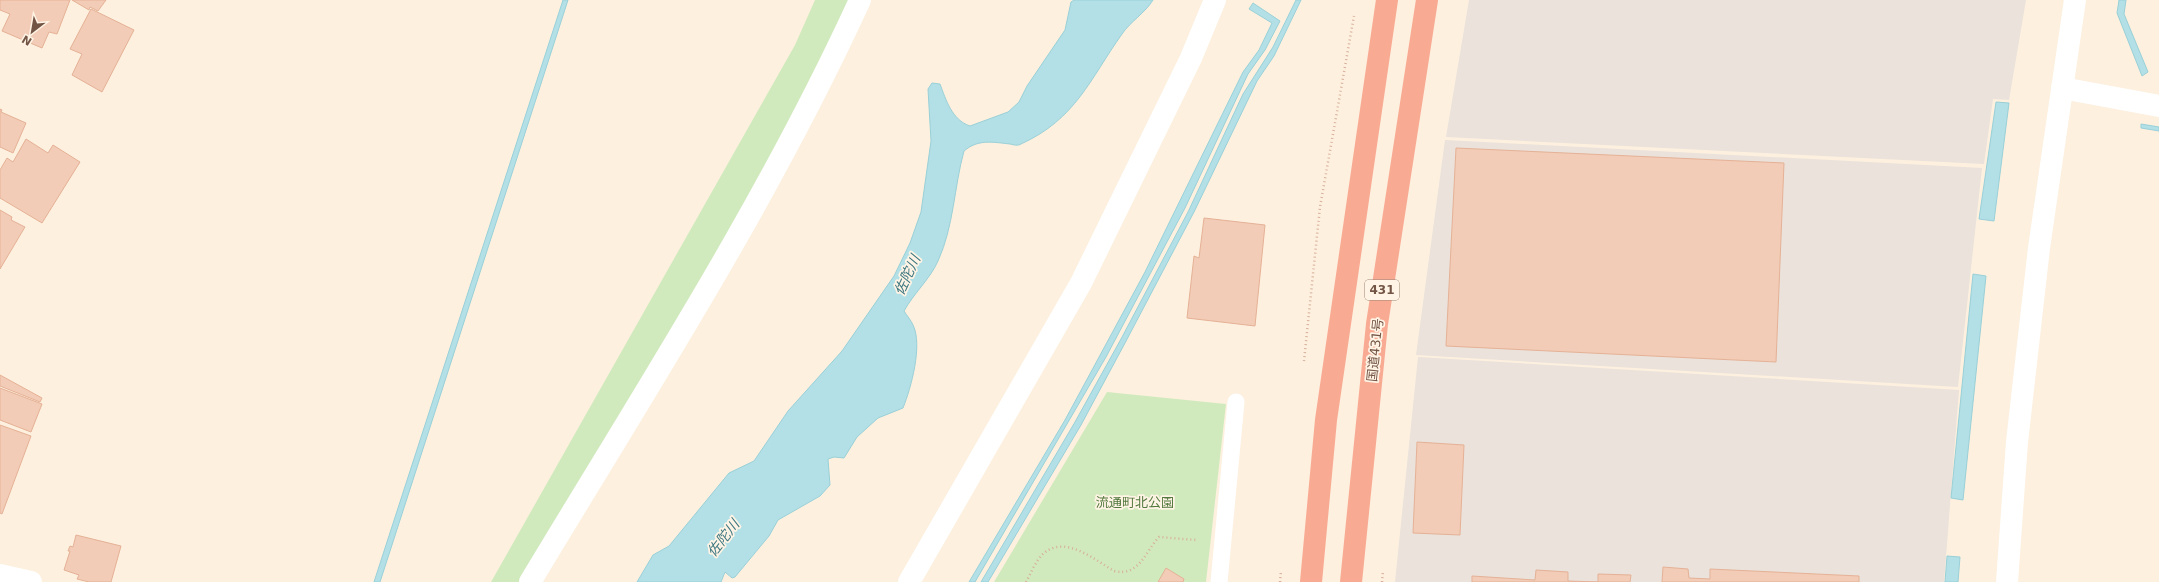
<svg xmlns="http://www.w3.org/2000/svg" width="2159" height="582" viewBox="0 0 2159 582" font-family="'DejaVu Sans','Noto Sans JP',sans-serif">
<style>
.industrial{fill:#eae2db}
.green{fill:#d1eabd}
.water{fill:#b3e0e6;stroke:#99d0d8}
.building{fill:#f2ccb6;stroke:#e5b196}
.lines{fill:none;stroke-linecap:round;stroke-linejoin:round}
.path{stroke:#d7af9a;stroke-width:2.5;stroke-dasharray:1 3;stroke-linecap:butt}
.lane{stroke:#fff;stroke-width:17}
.street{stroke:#fff;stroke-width:22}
.secondary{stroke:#fff;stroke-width:22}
.highway{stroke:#f9aa93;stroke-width:22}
.labels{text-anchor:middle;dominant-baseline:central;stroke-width:3.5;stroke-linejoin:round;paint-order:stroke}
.shield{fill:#fff4e5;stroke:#9d8576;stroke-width:1}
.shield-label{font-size:12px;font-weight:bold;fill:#735546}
.street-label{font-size:13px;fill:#735546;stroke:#fff4e5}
.park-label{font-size:13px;fill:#52793e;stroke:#fff4e5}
.water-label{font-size:14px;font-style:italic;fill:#3d7780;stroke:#fff4e5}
</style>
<rect width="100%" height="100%" fill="#fdf0df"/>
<g class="industrial">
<polygon points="1469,0 2026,0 2009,100 1993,99 1984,164 1446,137"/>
<polygon points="1445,140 1982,168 1958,387 1416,355"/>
<polygon points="1418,357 1959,390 1944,582 1395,582"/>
</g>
<g class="green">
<polygon points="815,0 853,0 753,196 523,582 491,582 795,45"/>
<polygon points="1107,392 1226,404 1206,582 994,582"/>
</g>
<g class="water">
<polygon points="563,0 568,0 380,582 374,582"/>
<path d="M1074,0H1153C1145,13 1131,21 1122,34C1090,79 1076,119 1021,144C1018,146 1014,145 1010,144C992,142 978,139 964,151C954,187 954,226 938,261C930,279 914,293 904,311C907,316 911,320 913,325C923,345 911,388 903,408L878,418L857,437L844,458L834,457L828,459L830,485L820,496L778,520L769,536L735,577L732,578L725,572L721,582H637L653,555L669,546L729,473L754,461L788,411L842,351L894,276L910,243L921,212L931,141L928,89L932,83L940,84C946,100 952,120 970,126L1008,112L1019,102L1027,86L1065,30L1071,2Z"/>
<polygon points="1296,0 1301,0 1274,56 1257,81 1194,212 1125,343 1081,425 988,582 981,582 1075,422 1121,339 1188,212 1243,94 1273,47"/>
<polygon points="2119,0 2126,0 2124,14 2148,72 2142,76 2117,13"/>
<polygon points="1253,3 1280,21 1265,50 1248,74 1185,208 1106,357 975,582 969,582 1065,420 1145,272 1243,72 1259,50 1272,23 1249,9"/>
<polygon points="1996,102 2009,103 1994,221 1979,219"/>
<polygon points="2141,124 2159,127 2159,131 2141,128"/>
<polygon points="1973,274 1986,276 1963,500 1951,498"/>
<polygon points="1947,556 1960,557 1958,582 1945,582"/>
</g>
<g class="building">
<polygon points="0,0 70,0 57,34 49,32 42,48 2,31 10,14 0,10"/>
<polygon points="72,0 106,0 98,11 90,7 89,10"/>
<polygon points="91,9 134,30 102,92 72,75 82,54 70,49"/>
<polygon points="0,109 2,110 1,112 26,123 13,153 0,147"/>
<polygon points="26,139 48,153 53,145 80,162 42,223 0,198 0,170 7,158 13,162"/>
<polygon points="1456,148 1784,163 1776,362 1446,346"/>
<polygon points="0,210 12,217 11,220 25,227 0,269"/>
<polygon points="1204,218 1265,225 1255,326 1187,318 1194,256 1199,258"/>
<polygon points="0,375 42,398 40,402 0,386"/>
<polygon points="0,388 42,404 31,432 0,420"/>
<polygon points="0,425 31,436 2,514 0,513"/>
<polygon points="1417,442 1464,445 1460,535 1413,533"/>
<polygon points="76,535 121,546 111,582 89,582 77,579 79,575 64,570 70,551 68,551 70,546 73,547"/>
<polygon points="1663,567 1688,569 1689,578 1710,579 1710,569 1859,576 1859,582 1662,582"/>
<polygon points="1166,568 1184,579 1183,582 1158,582"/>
<polygon points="1536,570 1568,572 1568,581 1598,582 1598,574 1631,575 1630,582 1472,582 1472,576 1535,580"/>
</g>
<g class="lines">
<g class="path">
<polyline points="1304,361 1320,207 1354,16"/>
<path d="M1026,582C1031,573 1036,560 1044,553C1066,535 1095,560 1114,571C1139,577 1145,552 1159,537L1196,540"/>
<polyline points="1280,582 1281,571"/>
<polyline points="1382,582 1383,571"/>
</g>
<polyline class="lane" points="1219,582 1236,402"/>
<g class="street">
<polyline points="2062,88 2159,106"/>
<polyline points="0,575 31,582"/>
<path d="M530,582C645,391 767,203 860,0"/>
<polyline points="909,582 1081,283 1191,58 1215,0"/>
</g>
<polyline class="secondary" points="2007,582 2017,442 2039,248 2075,0"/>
<g class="highway">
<polyline points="1311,582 1326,420 1387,0"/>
<polyline points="1351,582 1377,324 1427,0"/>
</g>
</g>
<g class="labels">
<rect class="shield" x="1365" y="280" width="34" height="20" rx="3"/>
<g class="shield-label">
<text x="1382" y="290">431</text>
</g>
<g class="street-label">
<text transform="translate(1375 350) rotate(-84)">国道431号</text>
</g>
<g class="park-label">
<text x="1135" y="502">流通町北公園</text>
</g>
<g class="water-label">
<text transform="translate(907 275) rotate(-65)">佐陀川</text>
<text transform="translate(723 538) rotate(-52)">佐陀川</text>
</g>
</g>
<g transform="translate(32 32) rotate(211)" stroke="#fff4e5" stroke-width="3" paint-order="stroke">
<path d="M0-3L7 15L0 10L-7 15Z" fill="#735546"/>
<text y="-6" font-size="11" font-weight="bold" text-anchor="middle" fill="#735546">N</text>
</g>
</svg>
